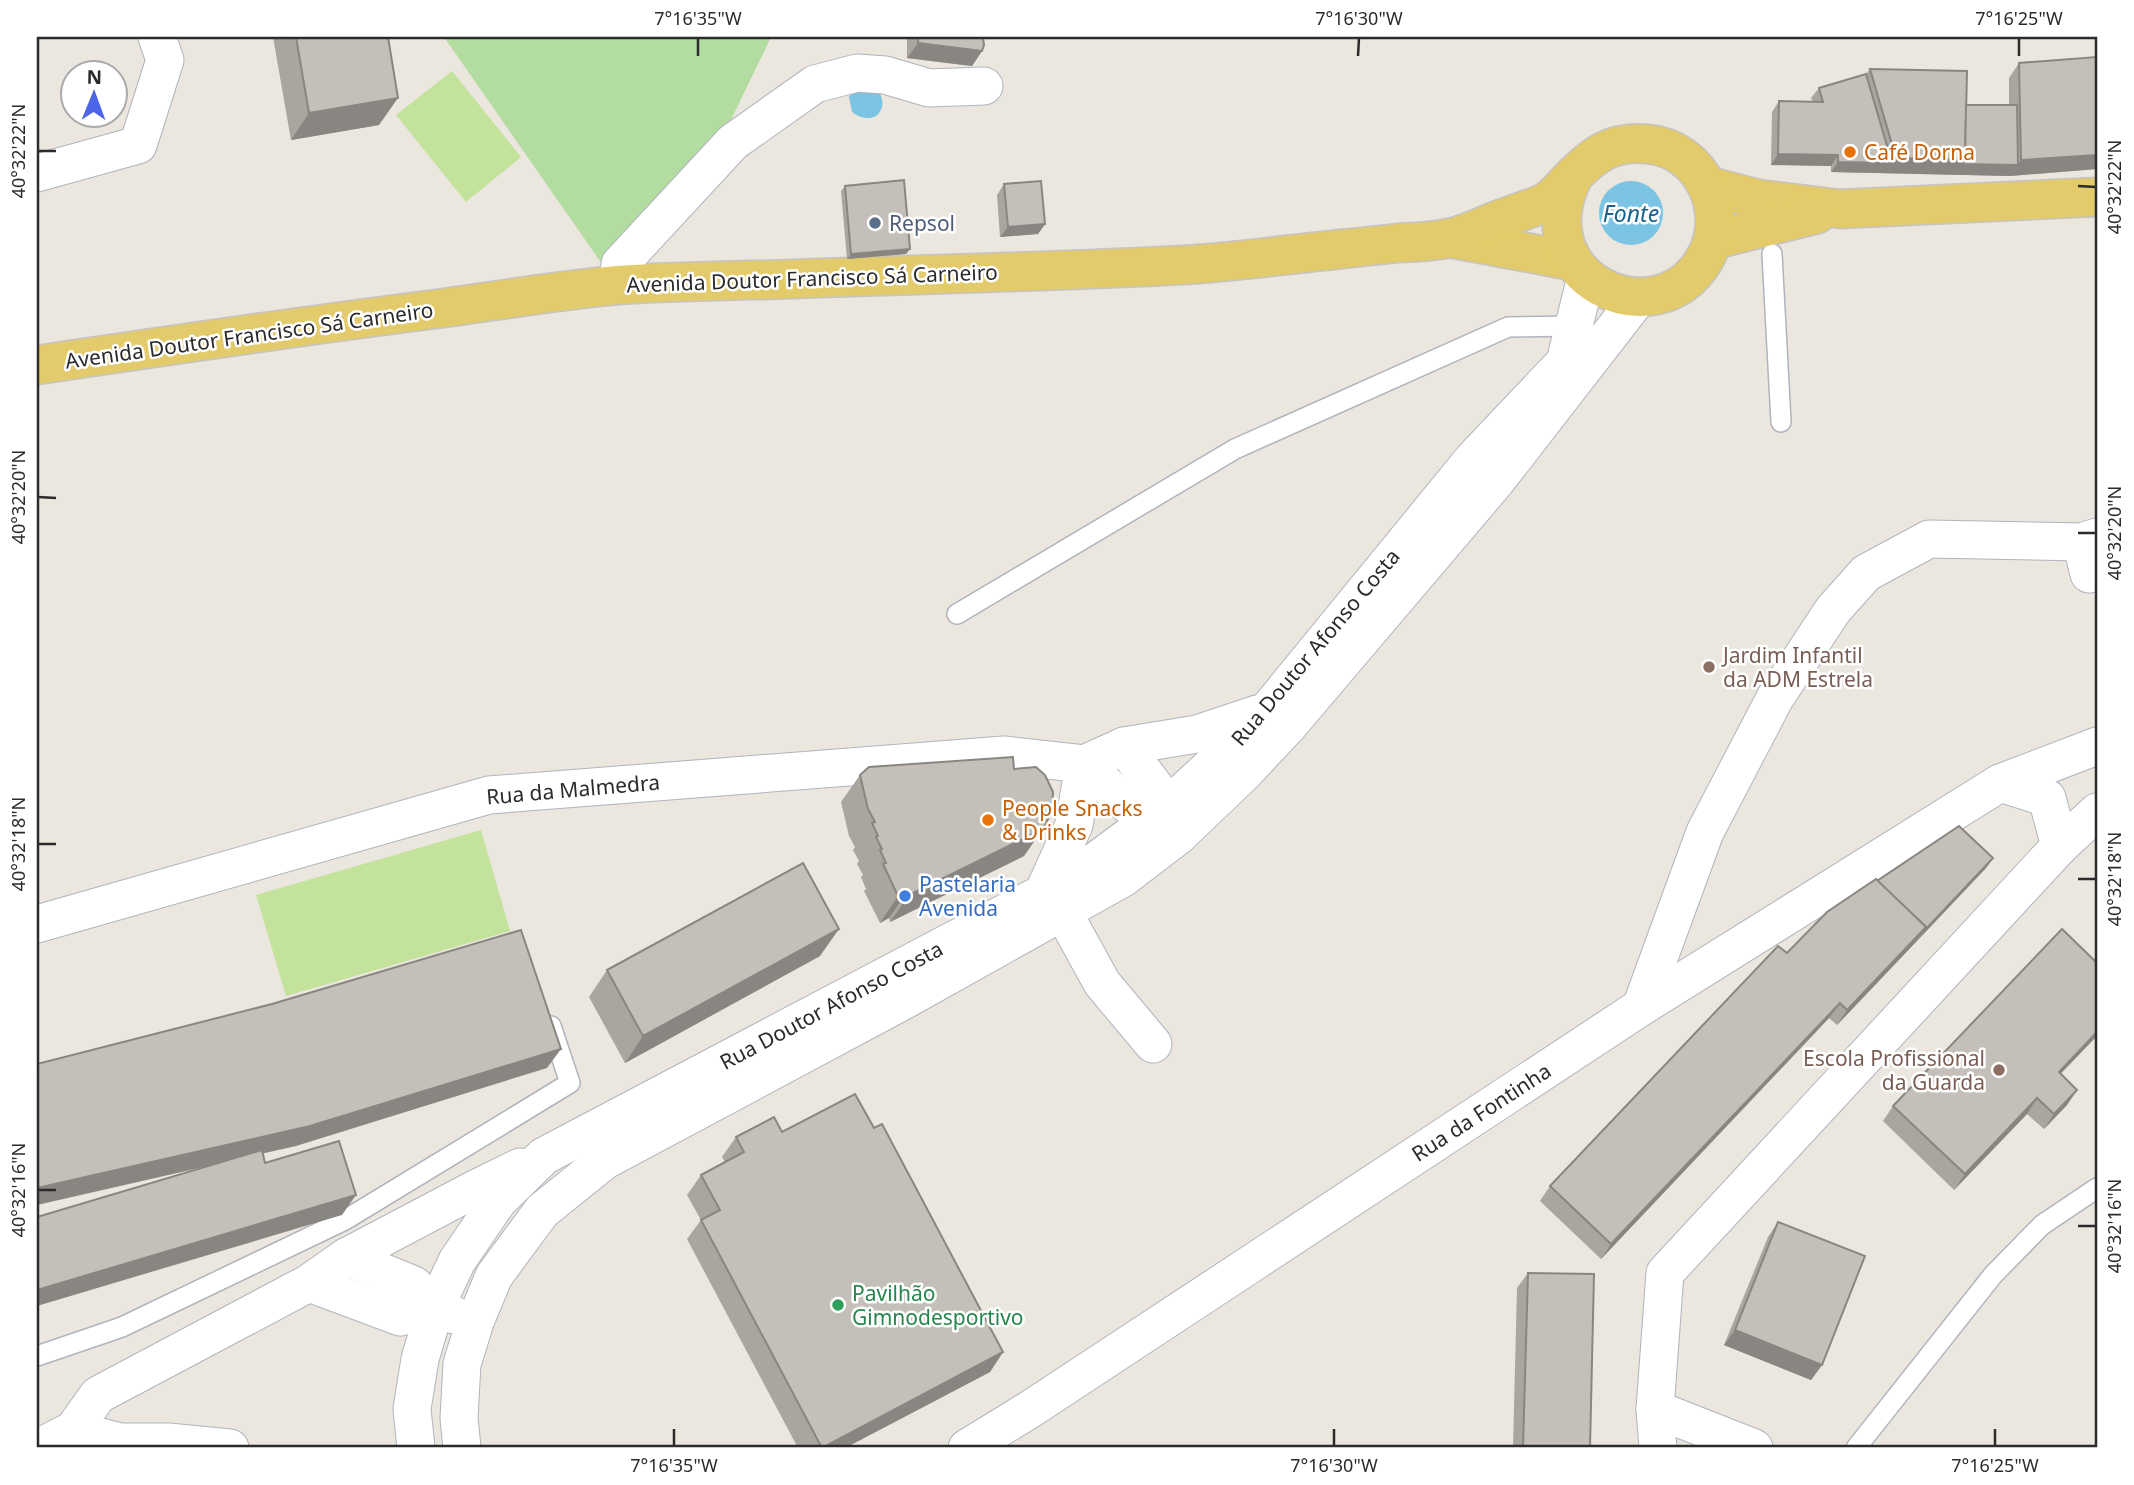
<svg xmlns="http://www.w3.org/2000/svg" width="2134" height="1485" viewBox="0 0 2134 1485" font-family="'Noto Sans',sans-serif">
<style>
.green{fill:#b2dca0}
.pitch{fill:#c3e39c}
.water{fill:#7bc4e3}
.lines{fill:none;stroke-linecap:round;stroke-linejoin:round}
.service-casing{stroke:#b1b4bd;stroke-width:22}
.minor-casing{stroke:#b1b4bd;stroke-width:39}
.primary-casing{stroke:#c4c4c4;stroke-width:41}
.service{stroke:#fff;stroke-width:19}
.minor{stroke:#fff;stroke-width:37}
.primary{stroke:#e3cb6b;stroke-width:38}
.wall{fill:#a9a59f}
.shaded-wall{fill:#898682}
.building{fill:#c4c0b9;stroke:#898682;stroke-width:2}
.ticks{fill:none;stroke:#2b2b2b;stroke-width:2.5}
.food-dot{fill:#e8710a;stroke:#fff;stroke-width:2.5}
.service-dot{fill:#5c6f8a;stroke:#fff;stroke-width:2.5}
.education-dot{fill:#8d6e63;stroke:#fff;stroke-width:2.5}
.shop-dot{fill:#3f7fe0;stroke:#fff;stroke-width:2.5}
.leisure-dot{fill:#2e9e5b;stroke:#fff;stroke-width:2.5}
.labels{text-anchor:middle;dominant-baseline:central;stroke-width:5;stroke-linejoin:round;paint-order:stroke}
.food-label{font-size:21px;fill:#c56008;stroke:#fff;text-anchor:start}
.service-label{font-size:21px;fill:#4e5e75;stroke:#fff;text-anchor:start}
.street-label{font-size:21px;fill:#2b2b2b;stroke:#fff}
.education-label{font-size:21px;fill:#785e54;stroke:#fff;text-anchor:start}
.shop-label{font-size:21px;fill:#366cbe;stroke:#fff;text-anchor:start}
.leisure-label{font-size:21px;fill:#27864d;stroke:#fff;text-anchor:start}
.water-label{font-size:23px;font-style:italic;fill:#1a638f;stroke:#fff}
.neatline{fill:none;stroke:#2b2b2b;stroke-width:2.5}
.ticks-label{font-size:18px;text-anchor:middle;fill:#2b2b2b}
</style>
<rect width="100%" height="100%" fill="#ebe6de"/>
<polygon class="green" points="444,37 771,37 729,124 602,264"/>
<g class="pitch">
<polygon points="452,71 521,157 466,202 396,115"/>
<polygon points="481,830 510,931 286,996 256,895"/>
</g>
<g class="water">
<path d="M877,88C892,110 873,128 852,112L849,97L853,90Z"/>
<circle cx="1631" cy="213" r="32"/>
</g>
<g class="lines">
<defs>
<g id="service">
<polyline points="1772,254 1781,422"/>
<polyline points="957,614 1235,449 1508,327 1573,326"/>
<polyline points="37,1356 122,1327 345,1220 570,1083 551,1026"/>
<polyline points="1856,1448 1993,1275 2042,1225 2097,1188"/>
</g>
<g id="minor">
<polyline points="37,173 138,145 165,60 157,37"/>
<polyline points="618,285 620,264 733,142 815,84 857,73 885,75 929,88 984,86"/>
<polyline points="2081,542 2089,574 2097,572"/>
<polyline points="1124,746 1155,787 1159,814"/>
<polyline points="1084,764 1128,805 1159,814 1171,828"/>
<polyline points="2000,783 2047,798 2060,846"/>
<polyline points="1043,893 1074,825 1084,764"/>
<polyline points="1063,912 1102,983 1153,1044"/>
<polyline points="37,924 489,795 1004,755 1084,764 1124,746 1197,734 1257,714"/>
<polyline points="1641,1007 1705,832 1775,698 1833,610 1866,573 1929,539 2081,542 2097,537"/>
<polyline points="346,1257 414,1285 435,1308 454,1315"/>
<polyline points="309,1283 400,1317 435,1308"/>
<polyline points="1655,1409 1754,1448"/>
<polyline points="73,1430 120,1442 168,1442 230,1448"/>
<polyline points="38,1448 73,1430 98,1395 309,1283 346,1257 475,1189 520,1167"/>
<polyline points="416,1448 412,1409 420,1359 435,1308 457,1261 498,1201 544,1156 1043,893 1097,860 1159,814 1206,771 1267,711 1473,459 1565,362 1586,277"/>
<polyline points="462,1448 459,1418 462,1364 475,1322 494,1276 542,1211 604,1161 905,1000 1123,878 1178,836 1244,773 1289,725 1497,480 1639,297"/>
<polyline points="967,1448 1029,1410 1641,1007 2000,783 2097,746"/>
<polyline points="1658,1448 1655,1409 1665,1273 2060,846 2097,812"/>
</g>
<g id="primary">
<polyline points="1708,186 1759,199 1840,209 2097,197"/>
<polyline points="1450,238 1572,261"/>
<polyline points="1713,240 1817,214"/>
<path d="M37,365C172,345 308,325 444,308C502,300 560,290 618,285C676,281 734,281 793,279C923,274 1053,272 1183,265C1221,263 1258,258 1296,254C1330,250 1364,247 1398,243C1415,242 1433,242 1449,238C1466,235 1482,226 1498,220C1513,214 1531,209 1546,202C1554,197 1561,189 1568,181C1593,156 1610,140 1648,144C1703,149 1732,214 1704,260C1655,341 1521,278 1574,175"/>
</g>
</defs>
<use href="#service" class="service-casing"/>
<use href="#minor" class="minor-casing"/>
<use href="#primary" class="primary-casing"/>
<use href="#service" class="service"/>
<use href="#minor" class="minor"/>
<use href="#primary" class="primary"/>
</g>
<g class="wall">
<polygon points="273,37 388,37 379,125 291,140"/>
<polygon points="909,37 983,37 982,51 972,66 907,58 907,39"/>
<polygon points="2097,57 2097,169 2010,176 1831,172 1831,166 1771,165 1772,112 1779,101 1813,102 1811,98 1819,88 1866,74 1870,69 1966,105 2009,105 2009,78 2019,63"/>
<polygon points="1004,184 1045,224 1038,234 1000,237 997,195"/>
<polygon points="845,186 910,249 906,254 847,259 841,191"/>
<polygon points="860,775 1024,856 890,922 889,918 880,923 864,891 866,889 861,877 863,875 857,864 859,861 853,850 855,847 849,836 841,802"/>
<polygon points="1993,858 1986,868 1837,1025 1829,1018 1601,1259 1540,1201 1550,1186 1787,953 1877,881"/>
<polygon points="820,956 625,1063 589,997 607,970"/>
<polygon points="2061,1074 2077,1090 2067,1105 2044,1129 2027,1114 1954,1190 1883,1121 1893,1106"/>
<polygon points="874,1128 1003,1352 990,1372 845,1448 798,1448 687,1239 701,1220 687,1195 701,1175 725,1162 722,1157 736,1137 782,1132"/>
<polygon points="1778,1222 1822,1365 1811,1380 1724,1345 1768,1237"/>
<polygon points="1528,1273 1590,1448 1513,1448 1517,1288"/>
</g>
<g class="shaded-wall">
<polygon points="918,43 982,51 972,66 907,58"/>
<polygon points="398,98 379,125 291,140 309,113"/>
<polygon points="1778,154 1838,155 1831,166 1771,165"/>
<polygon points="2097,155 2097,169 2010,176 2021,160"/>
<polygon points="1896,158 1965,160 2018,165 2010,176 1831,172 1838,162 1892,163"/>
<polygon points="1045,224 1038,234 1000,237 1008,227"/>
<polygon points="910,249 906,254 847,259 851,254"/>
<polygon points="1043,829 1024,856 890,922 909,895"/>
<polygon points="1993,858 1986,868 1916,942 1923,932"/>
<polygon points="908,891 889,918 880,923 898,896"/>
<polygon points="1926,927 1916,942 1837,1025 1847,1010"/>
<polygon points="839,929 820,956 625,1063 643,1036"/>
<polygon points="1840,1003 1829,1018 1601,1259 1611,1244"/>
<polygon points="2097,1032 2097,1036 2048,1087 2059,1072"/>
<polygon points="561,1049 547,1068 296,1146 37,1205 37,1188"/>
<polygon points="2077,1090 2067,1105 2044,1129 2054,1114"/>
<polygon points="2037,1098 2027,1114 1954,1190 1965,1174"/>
<polygon points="356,1195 342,1215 37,1306 37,1290"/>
<polygon points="1735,1330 1822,1365 1811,1380 1724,1345"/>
<polygon points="1003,1352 990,1372 845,1448 822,1448"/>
</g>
<g class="building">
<polygon points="296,37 388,37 398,98 309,113"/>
<polygon points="918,37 983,37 984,45 982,51 918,43"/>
<polygon points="2097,57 2097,155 2021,160 2019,63"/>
<polygon points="1870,69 1967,71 1965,160 1896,158"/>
<polygon points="1866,74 1892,163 1838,162 1838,155 1778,154 1779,101 1823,102 1819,88"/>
<polygon points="1966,105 2017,105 2018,165 1962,164 1965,160"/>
<polygon points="904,180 910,249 851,254 845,186"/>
<polygon points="1041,181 1045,224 1008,227 1004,184"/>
<polygon points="1013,757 1014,769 1036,767 1045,775 1053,792 1052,811 1043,829 909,895 908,891 898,896 883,864 886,863 880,850 882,849 876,837 878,836 872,823 875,822 868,809 860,775 869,767"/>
<polygon points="1959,826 1993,858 1923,932 1926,927 1877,881"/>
<polygon points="803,863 839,929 643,1036 607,970"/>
<polygon points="1876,879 1926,927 1847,1010 1840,1003 1611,1244 1550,1186 1778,946 1787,953 1827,912"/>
<polygon points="2062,929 2097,963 2097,1032 2059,1072 2077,1090 2054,1114 2037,1098 1965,1174 1893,1106"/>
<polygon points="521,930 561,1049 310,1126 37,1188 37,1064 272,1004"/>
<polygon points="855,1094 874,1128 882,1124 1003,1352 822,1448 701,1220 720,1210 701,1175 744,1152 736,1137 774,1117 782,1132"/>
<polygon points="339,1141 356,1195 37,1290 37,1217 262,1150 265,1163"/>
<polygon points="1778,1222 1865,1256 1822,1365 1735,1330"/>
<polygon points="1528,1273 1594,1274 1590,1448 1523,1448"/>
</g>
<path class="ticks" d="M698,56V38M1358,56L1359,38M2019,56V38M38,151H56M2078,186L2096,187M38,497L56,498M2078,533H2096M38,844H56M2078,879H2096M38,1190H56M2078,1226H2096M674,1446V1429M1334,1446V1429M1995,1446V1429"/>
<g class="food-dot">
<circle cx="1850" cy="152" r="7"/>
<circle cx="988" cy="820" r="7"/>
</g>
<circle class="service-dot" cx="875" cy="223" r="7"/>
<g class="education-dot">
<circle cx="1709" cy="667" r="7"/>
<circle cx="1999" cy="1070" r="7"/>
</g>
<circle class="shop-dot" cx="905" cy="896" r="7"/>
<circle class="leisure-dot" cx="838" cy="1305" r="7"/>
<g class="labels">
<g class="food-label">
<text x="1864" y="152">Café Dorna</text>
<text x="1002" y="808">People Snacks<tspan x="1002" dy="24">&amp; Drinks</tspan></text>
</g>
<g class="service-label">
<text x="889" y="223">Repsol</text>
</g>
<g class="street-label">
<text transform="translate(812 278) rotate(-2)">Avenida Doutor Francisco Sá Carneiro</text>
<text transform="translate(249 335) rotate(-8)">Avenida Doutor Francisco Sá Carneiro</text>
<text transform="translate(1315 647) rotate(-50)">Rua Doutor Afonso Costa</text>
<text transform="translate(573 789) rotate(-5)">Rua da Malmedra</text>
<text transform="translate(831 1005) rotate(-28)">Rua Doutor Afonso Costa</text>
<text transform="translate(1481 1112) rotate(-33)">Rua da Fontinha</text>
</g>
<g class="education-label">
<text x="1723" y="655">Jardim Infantil<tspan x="1723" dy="24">da ADM Estrela</tspan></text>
<text x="1985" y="1058" text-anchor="end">Escola Profissional<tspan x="1985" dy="24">da Guarda</tspan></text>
</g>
<g class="shop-label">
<text x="919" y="884">Pastelaria<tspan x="919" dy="24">Avenida</tspan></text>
</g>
<g class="leisure-label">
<text x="852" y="1293">Pavilhão<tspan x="852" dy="24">Gimnodesportivo</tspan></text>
</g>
<g class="water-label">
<text x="1631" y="213">Fonte</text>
</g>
</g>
<rect width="2134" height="1485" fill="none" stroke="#ffffff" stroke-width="77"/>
<g transform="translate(94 94) rotate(1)"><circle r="33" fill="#ffffff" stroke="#aaaaaa" stroke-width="2"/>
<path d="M0-5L12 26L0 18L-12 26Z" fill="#4d65e9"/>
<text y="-10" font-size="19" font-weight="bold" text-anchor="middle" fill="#2b2b2b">N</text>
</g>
<rect x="38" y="38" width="2058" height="1408" class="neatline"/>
<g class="ticks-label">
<text x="698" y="25">7°16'35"W</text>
<text x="1359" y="25">7°16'30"W</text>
<text x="2019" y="25">7°16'25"W</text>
<text transform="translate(19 151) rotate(-90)" y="6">40°32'22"N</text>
<text transform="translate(2115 187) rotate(-90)" y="6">40°32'22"N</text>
<text transform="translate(19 497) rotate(-90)" y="6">40°32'20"N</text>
<text transform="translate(2115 533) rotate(-90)" y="6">40°32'20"N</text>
<text transform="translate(19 844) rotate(-90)" y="6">40°32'18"N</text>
<text transform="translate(2115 879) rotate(-90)" y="6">40°32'18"N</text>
<text transform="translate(19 1190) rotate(-90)" y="6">40°32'16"N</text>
<text transform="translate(2115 1226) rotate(-90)" y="6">40°32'16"N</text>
<text x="674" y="1472">7°16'35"W</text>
<text x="1334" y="1472">7°16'30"W</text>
<text x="1995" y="1472">7°16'25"W</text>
</g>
</svg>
